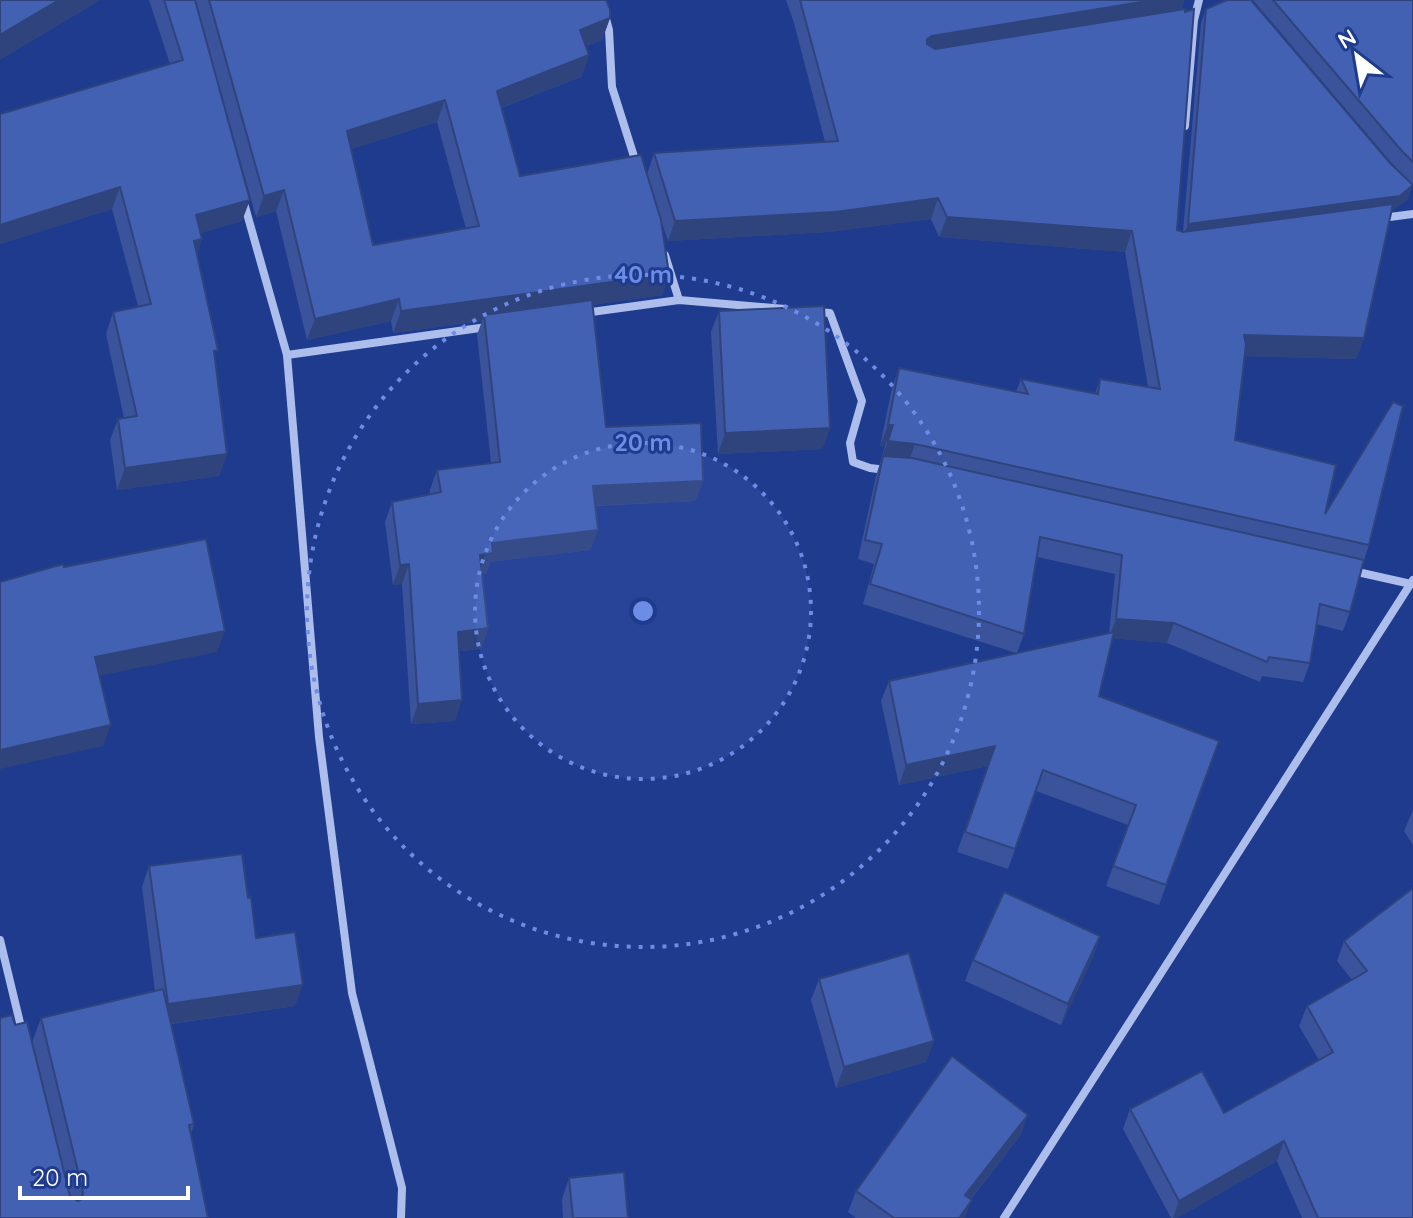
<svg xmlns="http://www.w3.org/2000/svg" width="1413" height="1218" viewBox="0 0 1413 1218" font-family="Quicksand,sans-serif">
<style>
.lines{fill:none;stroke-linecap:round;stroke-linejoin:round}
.minor{stroke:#adbeed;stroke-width:8}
.wall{fill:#3a539a;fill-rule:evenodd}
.shaded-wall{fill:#2f447d}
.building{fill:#4361b3;stroke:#2f447d;stroke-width:2;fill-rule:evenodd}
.ring{fill:none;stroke:#6c8ce6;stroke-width:4;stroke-dasharray:4 8}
.centre{fill:#6c8ce6;stroke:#1e3b8e;stroke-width:4}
.ring-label{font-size:24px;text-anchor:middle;font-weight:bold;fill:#6c8ce6;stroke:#1e3b8e;stroke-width:6;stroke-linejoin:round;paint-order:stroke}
</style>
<rect width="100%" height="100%" fill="#1e3b8e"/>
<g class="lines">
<g class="minor">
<polyline points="601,0 609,30 612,87 637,166"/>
<polyline points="1185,126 1194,20 1199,0"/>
<polyline points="244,203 287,355 319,737 352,993 402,1188 401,1218"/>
<polyline points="1382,218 1413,214"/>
<polyline points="665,255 679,300"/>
<polyline points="815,312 830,313 862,401 850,443 853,462 870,468 886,470"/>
<polyline points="584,313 679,300 785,309"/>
<polyline points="287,355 487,327"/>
<polyline points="1353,571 1411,584"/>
<polyline points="0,940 22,1031"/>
<polyline points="1004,1218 1413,580"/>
</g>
</g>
<g class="wall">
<polygon points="149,0 195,0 242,221 200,233 202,239 197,253 215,359 227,454 219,476 117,490 110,440 118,419 124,418 106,334 113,312 138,306 112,209 0,244 0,114 170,64"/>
<path d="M195,0H606L610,18L602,40L586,46L589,55L581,77L501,108L520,176L647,174L654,153L825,142L794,23L786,0H1184L1181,10L1177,230L1183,232L1201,23L1206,9L1408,199L1394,209L1392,210L1364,338L1356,359L1245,356L1235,440L1325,514L1369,545L1364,560L1350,612L1343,631L1316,624L1310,663L1303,682L1262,676L1260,682L1167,643L1112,638L1099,696L1219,741L1159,905L1106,886L1128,825L1036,791L1008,869L957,852L988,766L899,785L881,701L889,681L1016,653L863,604L874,564L858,559L876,476L885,446H880L892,388L899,368L1016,392L1021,379L1095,394L1100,379L1148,387L1125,252L939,237L931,219L828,232L668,241L661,220L669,274L662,295L592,305L606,427L703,481L695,501L595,506L598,530L590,550L490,562L486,574H482L488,628L481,649L459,651L455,721L411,724L402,584L393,585L385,522L392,502L430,494V490L437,470L491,463L477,335L482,321L393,333L391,321L307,340L276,211L256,217ZM437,122L466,229L373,245L351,149ZM1037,557L1115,574L1109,633L1017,653L1024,634Z"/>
<polygon points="1253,0 1413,0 1413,185 1395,167"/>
<polygon points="719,311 830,428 822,449 718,454 711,332"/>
<polygon points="1413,810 1413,845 1404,831"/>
<polygon points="149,866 248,898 256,938 295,1006 171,1024 194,1124 191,1134 208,1218 0,1218 15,1025 32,1042 41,1018 155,991 142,887"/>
<polygon points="1413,888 1413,1218 1302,1218 1277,1161 1177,1218 1171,1218 1123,1129 1130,1109 1224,1113 1319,1060 1299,1026 1307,1006 1352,980 1337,961 1344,941"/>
<polygon points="1100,936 1093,957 1061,1025 965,981 973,960"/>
<polygon points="819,979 934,1041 926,1062 836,1088 811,1000"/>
<polygon points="1028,1115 1020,1136 971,1199 965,1218 856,1218 848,1212 856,1191"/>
<polygon points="569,1178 628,1218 563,1218 562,1199"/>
</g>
<g class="shaded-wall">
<polygon points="59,0 101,0 0,60 0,35"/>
<polygon points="1154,0 1184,0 1179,15 925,56 927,39 932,36"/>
<polygon points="610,18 602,40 572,51 580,30"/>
<polygon points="589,55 581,77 489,112 497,91"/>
<polygon points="445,100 437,122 339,153 347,131"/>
<polygon points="1413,185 1408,199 1394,209 1183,238 1188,224"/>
<polygon points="120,187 112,209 0,244 0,225"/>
<polygon points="284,190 276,211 256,217 264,196"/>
<polygon points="938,198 931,219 828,232 668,241 675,221"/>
<polygon points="250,200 242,221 188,237 196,215"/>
<polygon points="947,217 1132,231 1125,252 939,237"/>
<polygon points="202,239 194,261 194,241"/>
<polygon points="669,274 662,295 485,320 484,315 482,321 393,333 401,311"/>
<polygon points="399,299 391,321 307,340 315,319"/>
<polygon points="1244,335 1364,338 1356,359 1237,356"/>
<polygon points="888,425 893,425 885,446 880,446"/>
<polygon points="830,428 822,449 718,454 725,433"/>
<polygon points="888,441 915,444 908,464 883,456 880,462"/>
<polygon points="227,454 219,476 117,490 125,468"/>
<polygon points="703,481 695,501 585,506 593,486"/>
<polygon points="598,530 590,550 490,562 486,574 472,575 480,555 492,543"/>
<polygon points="409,564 402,584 393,585 400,565"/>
<polygon points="1116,619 1174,623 1167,643 1109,638"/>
<polygon points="488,628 481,649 450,652 458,632"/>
<polygon points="225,631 217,652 88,678 95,657"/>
<polygon points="462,700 455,721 411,724 418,704"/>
<polygon points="111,725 103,746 0,769 0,750"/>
<polygon points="995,746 988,766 899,785 906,765"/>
<polygon points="1100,936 1093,957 1061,1025 1068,1004"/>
<polygon points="303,985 295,1006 160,1025 168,1004"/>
<polygon points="934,1041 926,1062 836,1088 844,1067"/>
<polygon points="1028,1115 1020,1136 957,1216 965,1195"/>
<polygon points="1284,1141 1277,1161 1177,1218 1173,1218 1179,1201"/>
<polygon points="972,1200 965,1218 959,1218"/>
</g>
<g class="building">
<polygon points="0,0 59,0 0,35"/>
<polygon points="164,0 195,0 250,200 196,215 202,239 194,241 218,350 214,351 227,454 125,468 118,419 137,416 113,312 151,304 120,187 0,225 0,114 183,60"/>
<path d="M209,0H606L610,9V18L580,30L589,55L497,91L520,176L641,155L661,220L669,274L401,311L399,299L315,319L284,190L264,196ZM445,100L479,226L373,245L347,131Z"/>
<polygon points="800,0 1154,0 932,36 927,39 927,44 935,49 1185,9 1185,12 1194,9 1177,230 1183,232 1393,204 1364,338 1244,335 1246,344 1235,440 1336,465 1325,514 1393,402 1403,406 1369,545 915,444 888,441 893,425 888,425 899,368 1028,394 1021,379 1098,394 1100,379 1160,389 1132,231 947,217 938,198 835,212 675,221 654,153 838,141"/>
<polygon points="1227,0 1251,0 1390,163 1413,185 1400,196 1188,224 1206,9"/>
<polygon points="1273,0 1413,0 1413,162 1401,150"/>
<polygon points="592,300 606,427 701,423 703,481 593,486 598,530 492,543 493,553 480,555 488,628 458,632 462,700 418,704 409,564 400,565 392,502 441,492 437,470 500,462 484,315"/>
<polygon points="824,306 830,428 725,433 719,311"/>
<polygon points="883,456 912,458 1364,560 1350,612 1320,604 1310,663 1269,657 1267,662 1174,623 1116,619 1122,555 1040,537 1024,634 870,584 882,544 865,540"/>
<polygon points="206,539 225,631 95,657 111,725 0,750 0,582 63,564 64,567"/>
<polygon points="1114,632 1099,696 1219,741 1166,885 1113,866 1136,805 1043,770 1015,849 965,832 995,746 906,765 889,681"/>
<polygon points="242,854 248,898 251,897 256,938 295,932 303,985 168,1004 149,866"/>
<polygon points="1413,888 1413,1218 1318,1218 1284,1141 1179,1201 1130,1109 1202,1071 1224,1113 1333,1052 1307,1006 1367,971 1344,941"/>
<polygon points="1004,892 1100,936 1068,1004 973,960"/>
<polygon points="909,953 934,1041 844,1067 819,979"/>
<polygon points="163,989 194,1124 189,1125 208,1218 0,1218 0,1018 12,1015 15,1025 27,1022 70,1196 78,1201 82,1199 83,1192 41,1018"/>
<polygon points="952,1056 1028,1115 965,1195 972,1200 959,1218 894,1218 856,1191"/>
<polygon points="624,1172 628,1218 573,1218 569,1178"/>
</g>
<circle cx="643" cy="611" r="168" fill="#6c8ce6" fill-opacity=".12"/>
<g class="ring">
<circle cx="643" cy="611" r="168"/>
<circle cx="643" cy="611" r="336"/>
</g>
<circle cx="643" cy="611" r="12" class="centre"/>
<g class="ring-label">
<text x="643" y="283">40 m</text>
<text x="643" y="451">20 m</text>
</g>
<g transform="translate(1357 56) rotate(329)" stroke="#1e3b8e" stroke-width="6" paint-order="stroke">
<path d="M0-6L14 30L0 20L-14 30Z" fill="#ffffff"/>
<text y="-12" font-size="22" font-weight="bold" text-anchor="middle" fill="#ffffff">N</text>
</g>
<path d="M20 1186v12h168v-12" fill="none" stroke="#ffffff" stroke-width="4"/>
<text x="32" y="1186" font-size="24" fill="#ffffff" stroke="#1e3b8e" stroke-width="6" paint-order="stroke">20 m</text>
</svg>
